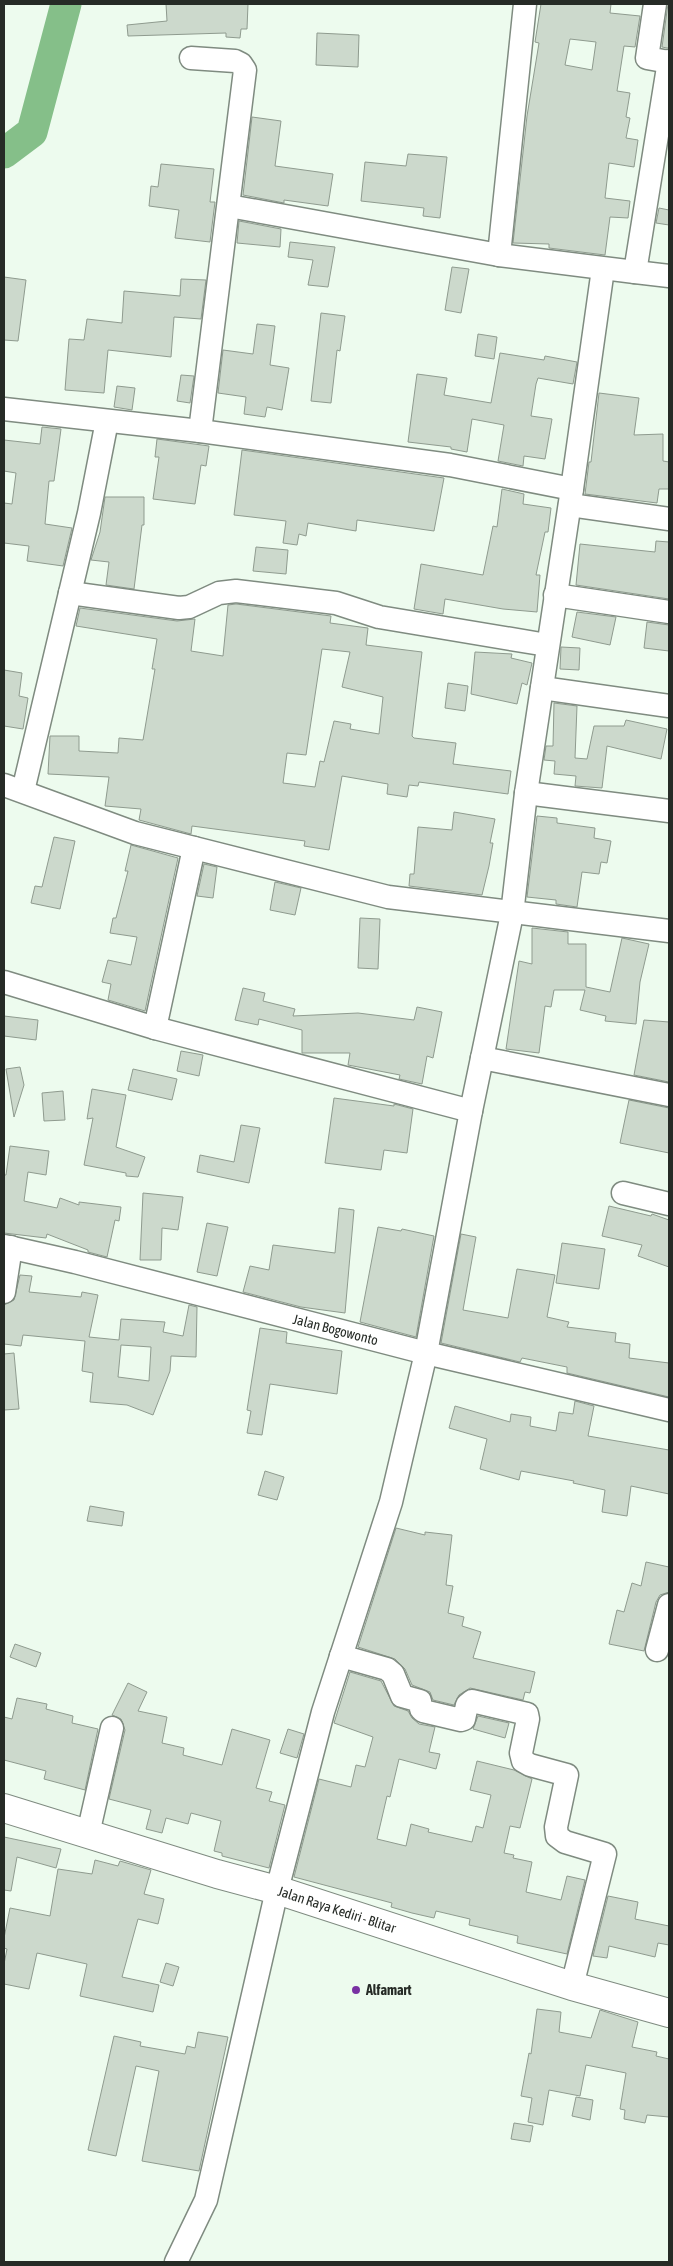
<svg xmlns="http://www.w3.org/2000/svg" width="673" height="2266" viewBox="0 0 673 2266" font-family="'Asap Condensed',sans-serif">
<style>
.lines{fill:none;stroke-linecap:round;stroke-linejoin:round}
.river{stroke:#85bf89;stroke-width:31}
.building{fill:#ccd9cc;stroke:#8f9b8f;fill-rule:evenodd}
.minor-casing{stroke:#7f8b80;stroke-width:25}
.major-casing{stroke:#7f8b80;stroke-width:30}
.minor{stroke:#fff;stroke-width:22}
.major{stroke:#fff;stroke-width:28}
.poi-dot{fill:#7931a3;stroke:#edfbee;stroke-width:2}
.labels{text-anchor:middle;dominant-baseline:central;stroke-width:4.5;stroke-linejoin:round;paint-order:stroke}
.street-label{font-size:14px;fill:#262b26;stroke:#edfbee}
.poi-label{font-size:14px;font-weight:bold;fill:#262b26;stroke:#edfbee;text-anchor:start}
</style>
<rect width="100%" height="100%" fill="#edfbee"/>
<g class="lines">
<polyline class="river" points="4,153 32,132 66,4"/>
</g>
<g class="building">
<polygon points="166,4 248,4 247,29 241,29 240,38 226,37 226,33 128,36 127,25 167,21"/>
<path d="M541,4H611L610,13L640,16L635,47L624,46L617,91L630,93L626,117L630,118L626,138L638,140L634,167L609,163L605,198L630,201L628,218L610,217L605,255L549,248V244L513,243L527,116L539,43L535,42ZM570,39L596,42L592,70L565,65Z"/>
<polygon points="668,4 669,4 669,48 667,48 662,47"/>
<polygon points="317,33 359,35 358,67 316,65"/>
<polygon points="252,117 281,121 275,166 333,174 328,206 284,200 284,203 243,195"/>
<polygon points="408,154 447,157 440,218 423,216 424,208 361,201 365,162 406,166"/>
<polygon points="161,164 214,169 210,202 215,202 210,242 175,238 179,210 149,206 151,186 158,187"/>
<polygon points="659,208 669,210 669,225 656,223"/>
<polygon points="239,221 281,229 280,247 237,243"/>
<polygon points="290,242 335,247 328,287 308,285 313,260 288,257"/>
<polygon points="452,267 469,269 461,313 445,310"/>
<polygon points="4,277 26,280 18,341 4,340"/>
<polygon points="181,279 206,280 201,319 174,317 171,357 108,350 104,393 65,390 69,339 84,340 87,319 122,323 124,291 180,296"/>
<polygon points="321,313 345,316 340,351 337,350 331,403 311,401"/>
<polygon points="257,324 275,326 270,365 289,368 282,410 267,407 265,417 244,414 246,397 218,393 223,350 253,354"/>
<polygon points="478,334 497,337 494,359 475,356"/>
<polygon points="500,353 544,360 545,356 577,362 573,384 538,378 536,384 531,416 552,419 545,459 524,456 523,466 498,461 504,425 472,419 467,452 451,449 451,447 408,442 417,374 447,378 444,395 491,403"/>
<polygon points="181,375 194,376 190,403 177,401"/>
<polygon points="117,386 135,388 132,410 114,407"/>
<polygon points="599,393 639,398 634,435 663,434 663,461 669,462 669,489 659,489 657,503 585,494 589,462 591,462"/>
<polygon points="42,427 61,429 54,481 49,481 45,524 72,528 63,566 27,561 29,546 4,543 4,503 12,504 16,473 4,471 4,440 40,444"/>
<polygon points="157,439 209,446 206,466 201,465 195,504 153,499 159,457 155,457"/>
<polygon points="242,450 444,478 434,531 357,520 356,531 308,523 306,536 299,534 297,545 283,543 286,521 234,515"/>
<polygon points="502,489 524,494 523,504 551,508 548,532 545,532 536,575 540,575 537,612 503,609 445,599 443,614 414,609 421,564 483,575 493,526 497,527"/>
<polygon points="105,497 144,497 144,525 142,525 134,589 106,585 109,562 91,560 100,532"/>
<polygon points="656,541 669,542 669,599 576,585 580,544 655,552"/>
<polygon points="256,547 288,550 286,574 253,571"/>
<path d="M236,604L331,616L330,623L368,628L366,645L422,652L412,736L414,738L456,743L453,764L511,771L508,794L419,782L418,786L409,785L407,797L387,794L388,784L342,776L329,850L304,846L305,841L192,826L191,834L139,820L141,809L105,806L109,777L48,774L50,736H79V751L118,753L119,738L143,740L155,669H152L157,639L76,626L80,608L177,621L195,619L191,651L223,656L228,605ZM322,649L350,652L342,687L383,697L379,734L350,729L351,724L334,721L324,762L320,761L315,787L283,783L287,753L306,755Z"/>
<polygon points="577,612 616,617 610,645 572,637"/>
<polygon points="647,622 669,625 669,651 644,648"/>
<polygon points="561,647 580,648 579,670 560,669"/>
<polygon points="475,652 512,654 511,658 532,663 527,685 522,683 517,704 471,694"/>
<polygon points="4,670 22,673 19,696 28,698 23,729 4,726"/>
<polygon points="448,683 468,686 465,711 445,708"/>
<polygon points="554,703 577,706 575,758 587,759 594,726 624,726 626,720 667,729 661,759 607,746 602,788 575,786 576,776 554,774 555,761 544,760 546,746 553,746"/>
<polygon points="454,812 495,819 490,843 493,843 489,866 482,895 409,886 410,874 414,874 418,827 452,830"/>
<polygon points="537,816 557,818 557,823 595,828 594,838 611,841 607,863 601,862 599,874 582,872 577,907 556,904 556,900 527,897"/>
<polygon points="54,837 75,841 60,909 31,903 35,886 42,887"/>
<polygon points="131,845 178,858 145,1011 108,1000 111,984 102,982 108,960 131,965 137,937 110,933 113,918 116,918 128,871 125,871"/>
<polygon points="204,864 217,867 213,898 197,896"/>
<polygon points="275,882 301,888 295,915 270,910"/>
<polygon points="360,918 380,919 378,969 358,968"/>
<polygon points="532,928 568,932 568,944 586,944 586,987 610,992 622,938 649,944 640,982 636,1024 605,1021 606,1016 580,1010 585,990 554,990 551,1007 545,1006 539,1053 506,1049 519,961 532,964"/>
<polygon points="243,988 265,993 263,1001 295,1009 293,1016 358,1013 414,1020 417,1007 442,1012 433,1058 427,1056 422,1084 399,1079 400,1075 348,1065 350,1053 302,1053 302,1030 259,1019 258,1025 235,1020"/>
<polygon points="4,1016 38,1020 36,1040 4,1036"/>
<polygon points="644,1020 669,1022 669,1082 634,1075"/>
<polygon points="181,1051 203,1055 199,1076 177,1071"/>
<polygon points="20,1067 24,1085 14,1117 6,1069"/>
<polygon points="133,1069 177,1079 172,1100 128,1090"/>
<polygon points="92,1089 126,1095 116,1147 145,1157 138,1177 126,1176 126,1173 84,1165 93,1118 87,1119"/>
<polygon points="63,1091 65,1120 44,1121 42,1093"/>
<polygon points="334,1098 394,1106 394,1104 413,1109 407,1153 384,1150 381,1170 325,1163"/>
<polygon points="629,1100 669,1108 669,1153 620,1143"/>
<polygon points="241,1125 260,1128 249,1183 197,1172 200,1155 234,1162"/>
<polygon points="10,1146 49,1151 46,1175 28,1172 24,1201 57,1208 60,1198 79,1205 79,1202 121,1207 119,1221 115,1220 107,1257 88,1252 88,1250 47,1234 46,1238 4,1233 4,1175 6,1175"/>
<polygon points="143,1193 183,1197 178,1230 162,1228 161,1260 140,1260"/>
<polygon points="609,1206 651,1216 652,1214 669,1220 669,1267 638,1256 642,1245 602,1236"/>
<polygon points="339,1208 354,1210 345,1313 301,1307 243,1292 250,1266 269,1270 273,1245 335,1253"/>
<polygon points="207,1223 228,1227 217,1276 197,1272"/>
<polygon points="378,1227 401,1231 402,1229 434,1236 416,1337 360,1322"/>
<polygon points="461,1234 476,1237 463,1310 508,1318 517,1269 555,1275 547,1317 569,1322 567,1327 616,1333 615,1342 630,1344 629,1358 669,1363 669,1397 567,1373 567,1367 522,1358 520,1362 441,1343"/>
<polygon points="562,1243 605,1249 599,1289 556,1283"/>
<path d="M20,1275L32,1276L29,1292L81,1297L82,1292L98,1295L89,1337L119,1340L121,1319L165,1322L163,1332L183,1336L189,1305L197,1307L196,1357L171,1356L170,1371L153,1415L127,1405L90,1402L93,1373L82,1371L85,1341L23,1335L21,1346L4,1344V1305L14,1300ZM121,1345L151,1347L149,1381L118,1377Z"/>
<polygon points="260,1328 287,1332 286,1343 342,1351 337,1394 270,1384 262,1435 247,1433 251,1411 247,1410"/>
<polygon points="14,1353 19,1409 4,1410 4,1354"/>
<polygon points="575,1401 594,1406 588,1436 669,1450 669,1494 631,1486 627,1516 602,1512 605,1490 573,1483 574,1481 521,1471 519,1480 480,1469 487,1439 449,1428 455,1406 510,1422 511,1414 531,1417 530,1426 556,1431 559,1412 573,1414"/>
<polygon points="265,1471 284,1477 277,1500 258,1495"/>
<polygon points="90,1506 124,1512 122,1526 87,1521"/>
<polygon points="396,1528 425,1535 425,1532 452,1535 446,1585 453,1586 448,1613 464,1617 462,1626 481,1632 473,1658 535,1672 530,1693 525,1692 523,1700 470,1688 459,1695 454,1705 433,1700 430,1692 412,1685 405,1669 395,1659 358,1647"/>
<polygon points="646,1562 669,1567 669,1592 660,1595 656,1602 644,1651 609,1644 617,1610 624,1612 632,1583 641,1586"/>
<polygon points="15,1644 41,1653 36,1667 10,1657"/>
<polygon points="350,1672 381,1681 394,1706 408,1711 412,1718 419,1724 435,1727 429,1752 440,1754 436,1769 399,1759 390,1797 387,1796 377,1839 406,1846 411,1824 429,1829 428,1832 472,1842 476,1826 483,1828 491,1795 470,1790 477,1761 514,1770 532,1779 520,1828 510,1826 504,1853 514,1855 513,1858 532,1862 526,1892 561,1900 567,1876 585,1880 567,1954 517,1943 518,1936 469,1925 470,1919 436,1911 434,1918 412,1913 391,1907 392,1903 294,1877 319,1779 351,1787 356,1765 365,1767 373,1737 334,1723"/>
<polygon points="128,1683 147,1692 138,1711 167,1717 162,1743 184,1748 183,1755 222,1765 232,1729 270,1740 256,1788 272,1792 269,1801 285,1805 269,1868 222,1856 222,1853 214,1851 221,1821 191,1813 188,1824 166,1818 162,1833 146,1829 151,1810 109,1799 125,1730 121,1719 112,1715"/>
<polygon points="17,1698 47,1704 46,1709 73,1716 72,1723 98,1729 85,1790 44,1779 46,1771 4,1760 4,1717 12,1719"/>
<polygon points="478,1716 509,1723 505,1738 473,1729"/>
<polygon points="288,1729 304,1734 297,1758 280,1753"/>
<polygon points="4,1837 61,1849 56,1868 17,1857 11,1891 4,1890"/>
<polygon points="95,1860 118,1866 120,1861 151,1870 144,1894 164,1899 158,1924 138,1919 122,1977 159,1985 153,2012 80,1996 87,1964 37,1953 29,1989 4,1984 4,1964 7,1949 4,1948 4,1938 10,1908 50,1916 58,1869 92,1874"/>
<polygon points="608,1896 638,1902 635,1919 669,1926 669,1945 658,1943 655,1957 609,1946 607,1958 593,1956"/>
<polygon points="166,1963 179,1967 173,1986 160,1982"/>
<polygon points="537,2009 561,2012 559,2032 591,2038 600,2010 638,2022 632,2047 657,2052 656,2056 669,2059 669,2117 647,2115 645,2123 624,2119 625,2110 620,2109 626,2073 586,2065 580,2096 549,2090 543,2125 528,2122 532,2098 521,2096 529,2053 531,2054"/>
<polygon points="198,2032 228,2037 199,2171 142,2161 159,2071 136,2066 116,2156 88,2150 114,2036 141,2042 140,2046 185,2054 187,2046 195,2048"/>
<polygon points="576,2097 593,2100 590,2120 572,2116"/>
<polygon points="514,2123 533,2126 530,2142 511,2139"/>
</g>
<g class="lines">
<defs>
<g id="minor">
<polyline points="655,4 647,58 669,62"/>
<polyline points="191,58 235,61 241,64 245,70 200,431"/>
<polyline points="229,206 499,255 635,272 669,61"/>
<polyline points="499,255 525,4"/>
<polyline points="635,272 669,276"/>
<polyline points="4,409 200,431 450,465 572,489 526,793 512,914 471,1111 426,1353 391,1502 323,1712 277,1890 206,2200 176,2262"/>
<polyline points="572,489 603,269"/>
<polyline points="570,505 669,519"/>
<polyline points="70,593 179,608 189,607 219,593 236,591 336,603 379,617 547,645"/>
<polyline points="555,595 669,612"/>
<polyline points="542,688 669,706"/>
<polyline points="4,785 135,833 388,897 669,931"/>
<polyline points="23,791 89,513 107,421"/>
<polyline points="526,793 669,811"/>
<polyline points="4,982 155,1028 471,1111"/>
<polyline points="155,1028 194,848"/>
<polyline points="482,1058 669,1095"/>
<polyline points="623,1193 669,1204"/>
<path id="s1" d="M4,1246L75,1262L426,1353L669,1410"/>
<polyline points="4,1292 11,1247"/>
<polyline points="657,1650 669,1605"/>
<polyline points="341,1656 387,1669 393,1674 402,1696 420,1701 421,1709 423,1711 461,1720 464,1719 467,1705 472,1701 527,1714 528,1719 521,1753 523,1761 530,1765 567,1775 556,1827 557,1836 565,1842 605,1854 572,1986"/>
<polyline points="88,1834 112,1728"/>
</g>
<g id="major">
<path id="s2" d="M4,1808L217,1874L277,1890L572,1986L669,2013"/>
</g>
</defs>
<use href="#minor" class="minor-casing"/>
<use href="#major" class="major-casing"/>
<use href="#minor" class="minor"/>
<use href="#major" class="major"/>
</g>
<circle class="poi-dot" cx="356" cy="1990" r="5"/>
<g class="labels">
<g class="street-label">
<text stroke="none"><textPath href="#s1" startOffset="342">Jalan Bogowonto</textPath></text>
<text stroke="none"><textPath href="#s2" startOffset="348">Jalan Raya Kediri - Blitar</textPath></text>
</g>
<g class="poi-label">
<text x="366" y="1990">Alfamart</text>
</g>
</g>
<rect width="673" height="2266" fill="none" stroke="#262b26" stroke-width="10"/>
</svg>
